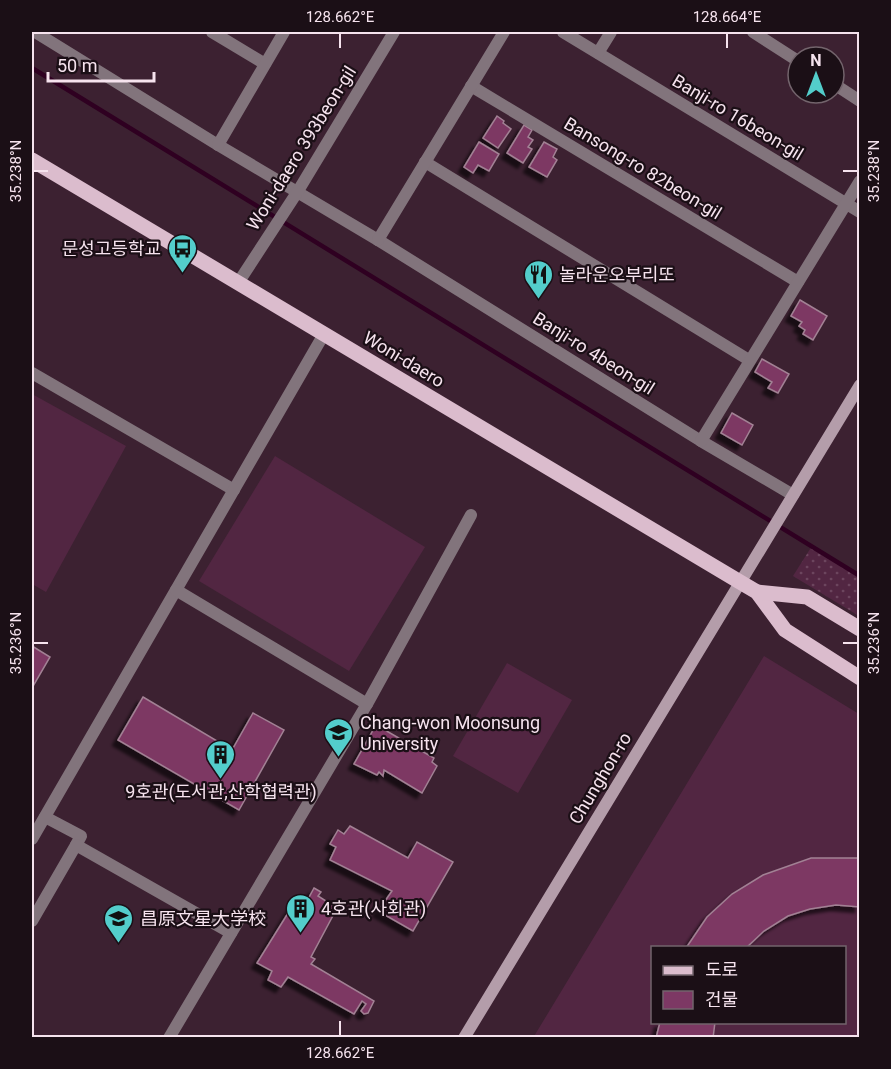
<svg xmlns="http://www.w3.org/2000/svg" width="891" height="1069" viewBox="0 0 891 1069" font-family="Roboto,'Noto Sans KR',sans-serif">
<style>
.park{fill:url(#park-dots)}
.garden{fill:#522642;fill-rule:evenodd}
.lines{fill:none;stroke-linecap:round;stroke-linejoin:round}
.stream{stroke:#2f0021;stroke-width:4.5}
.building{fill:#7d3864;stroke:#a28194;stroke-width:1.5;filter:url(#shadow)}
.minor{stroke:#82747c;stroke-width:12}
.secondary{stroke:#b49daa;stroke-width:12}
.primary{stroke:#dbbccd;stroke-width:15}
.ticks{fill:none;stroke:#f6e3ee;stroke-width:2}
.labels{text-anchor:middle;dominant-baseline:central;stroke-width:4.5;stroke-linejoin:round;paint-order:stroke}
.street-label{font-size:18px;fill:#f6e3ee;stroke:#1b0f16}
.poi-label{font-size:18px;fill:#f6e3ee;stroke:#1b0f16;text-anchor:start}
.neatline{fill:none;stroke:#f6e3ee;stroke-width:2}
.ticks-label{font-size:15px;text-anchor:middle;fill:#f6e3ee}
</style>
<defs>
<pattern id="park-dots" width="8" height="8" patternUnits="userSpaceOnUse" patternTransform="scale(1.5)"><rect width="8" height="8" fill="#522642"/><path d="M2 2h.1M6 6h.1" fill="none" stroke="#6c455e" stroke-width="1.8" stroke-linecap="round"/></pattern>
<filter id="shadow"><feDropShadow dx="-5.5" dy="5.5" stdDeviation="1.5" flood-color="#0009"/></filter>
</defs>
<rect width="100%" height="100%" fill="#3c2131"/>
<polygon class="park" points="812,546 859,575 859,616 793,576"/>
<g class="garden">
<polygon points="32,394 126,446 46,592 32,584"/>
<polygon points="275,456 425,547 349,671 199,581"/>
<path d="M764,656L859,714V1037L533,1038ZM652,948H844V1022H652Z"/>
<polygon points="507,663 572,700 518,793 453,756"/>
</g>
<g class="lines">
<polyline class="stream" points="32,68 860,576"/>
</g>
<g class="building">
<polygon points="497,116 504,121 503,123 511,129 498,148 483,138"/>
<polygon points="524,125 532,130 528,137 533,140 528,147 532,149 523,163 507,153"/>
<polygon points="479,142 499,154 489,171 478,165 473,173 464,167"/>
<polygon points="544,142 557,149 553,157 557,160 547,177 529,167"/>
<polygon points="800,300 827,316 813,340 803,334 805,330 799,326 802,322 791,316"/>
<polygon points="762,359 789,374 778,393 768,388 772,382 755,372"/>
<polygon points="732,413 753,425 742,445 721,433"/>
<polygon points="32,646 50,657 32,688"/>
<polygon points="143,697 232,750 253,713 284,730 239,810 118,740"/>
<polygon points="376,725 434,758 432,762 437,766 422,793 384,770 383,776 379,772 377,775 354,764"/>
<polygon points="350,826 408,858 417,842 453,862 413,931 378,911 392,891 330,860 336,847 330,844 338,830 344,834"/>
<polygon points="811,858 860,858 860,907 836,905 810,909 788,916 764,931 746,948 686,948 707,917 732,894 763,875"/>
<polygon points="314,888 321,892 318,896 337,908 311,957 315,959 311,964 374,1001 368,1013 364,1014 361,1011 366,1004 362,1001 354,1014 288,977 281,987 268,980 272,971 257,963 298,897 307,901"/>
<polygon points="660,1022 715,1022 713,1038 656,1038"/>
</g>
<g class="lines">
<g class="minor">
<polyline points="35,32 218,145 378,240 701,441 793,495"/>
<polyline points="212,32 265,64"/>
<polyline points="563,32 860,212"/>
<polyline points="753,32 798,61"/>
<polyline points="598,53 611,32"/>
<polyline points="834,84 860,101"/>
<polyline points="471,86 798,282"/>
<polyline points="218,145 284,32"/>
<polyline points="425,162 749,360"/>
<polyline points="378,240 504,32"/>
<polyline points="238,283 298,191 394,32"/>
<polyline points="32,373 234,490"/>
<polyline points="701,441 860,181"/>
<polyline points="367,704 471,515"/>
<polyline points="45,817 81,836 76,845"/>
<polyline points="32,839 324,334"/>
<polyline points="32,921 76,845 231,933"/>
<polyline points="169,1038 367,704 176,590"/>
</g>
<polyline class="secondary" points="464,1038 860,385"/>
<g class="primary">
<polyline points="32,160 740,582 757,592 785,630 860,678"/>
<polyline points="757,592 807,597 860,629"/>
</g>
</g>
<path class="ticks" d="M340,33V48M727,33V48M33,171H48M843,171H858M33,643H48M843,643H858M340,1021V1036"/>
<defs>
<symbol id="bus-pin" viewBox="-11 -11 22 30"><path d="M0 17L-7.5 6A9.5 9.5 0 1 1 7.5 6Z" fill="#53cdcb" stroke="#1b0f16"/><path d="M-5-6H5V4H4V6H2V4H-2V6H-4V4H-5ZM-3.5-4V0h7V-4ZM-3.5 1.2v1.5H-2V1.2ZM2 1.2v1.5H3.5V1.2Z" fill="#111"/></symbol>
<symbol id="restaurant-pin" viewBox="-11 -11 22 30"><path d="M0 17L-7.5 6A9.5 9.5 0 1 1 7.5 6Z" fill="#53cdcb" stroke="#1b0f16"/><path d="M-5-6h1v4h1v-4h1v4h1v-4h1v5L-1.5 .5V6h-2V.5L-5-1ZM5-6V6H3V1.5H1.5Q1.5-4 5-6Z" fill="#111"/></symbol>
<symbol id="university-pin" viewBox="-11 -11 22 30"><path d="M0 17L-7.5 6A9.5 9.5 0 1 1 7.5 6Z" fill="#53cdcb" stroke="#1b0f16"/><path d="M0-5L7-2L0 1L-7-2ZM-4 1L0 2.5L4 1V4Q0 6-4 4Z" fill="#111"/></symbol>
<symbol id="building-pin" viewBox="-11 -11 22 30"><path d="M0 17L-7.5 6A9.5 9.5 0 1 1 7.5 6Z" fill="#53cdcb" stroke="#1b0f16"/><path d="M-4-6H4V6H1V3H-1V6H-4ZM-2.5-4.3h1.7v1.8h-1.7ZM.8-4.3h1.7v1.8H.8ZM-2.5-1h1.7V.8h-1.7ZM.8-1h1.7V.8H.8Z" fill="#111"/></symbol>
<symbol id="school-pin" viewBox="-11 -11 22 30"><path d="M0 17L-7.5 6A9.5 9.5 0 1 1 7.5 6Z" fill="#53cdcb" stroke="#1b0f16"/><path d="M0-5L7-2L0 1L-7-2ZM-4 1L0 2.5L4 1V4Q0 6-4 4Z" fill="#111"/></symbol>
</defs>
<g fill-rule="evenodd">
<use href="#bus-pin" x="166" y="232" width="33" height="45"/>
<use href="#restaurant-pin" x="522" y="258" width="33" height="45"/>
<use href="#university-pin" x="322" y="716" width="33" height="45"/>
<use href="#building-pin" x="204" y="738" width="33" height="45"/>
<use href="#building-pin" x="284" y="892" width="33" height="45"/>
<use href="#school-pin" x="102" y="902" width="33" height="45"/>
</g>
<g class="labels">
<g class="street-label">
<text transform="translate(738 117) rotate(31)">Banji-ro 16beon-gil</text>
<text transform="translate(301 148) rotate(-58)">Woni-daero 393beon-gil</text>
<text transform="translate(643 168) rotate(31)">Bansong-ro 82beon-gil</text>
<text transform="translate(594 353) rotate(32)">Banji-ro 4beon-gil</text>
<text transform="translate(404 359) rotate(31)">Woni-daero</text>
<text transform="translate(600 778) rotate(-59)">Chunghon-ro</text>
</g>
<g class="poi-label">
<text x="161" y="248" text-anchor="end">문성고등학교</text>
<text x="559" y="274">놀라운오부리또</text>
<text x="360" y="722">Chang-won Moonsung<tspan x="360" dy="21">University</tspan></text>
<text x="221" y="791" text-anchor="middle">9호관(도서관,산학협력관)</text>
<text x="321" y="908">4호관(사회관)</text>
<text x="140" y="918">昌原文星大学校</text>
</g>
</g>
<rect width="891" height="1069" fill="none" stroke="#1b0f16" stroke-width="66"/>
<rect x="651" y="946" width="195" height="78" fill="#1b0f16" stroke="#73646c" stroke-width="1.5"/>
<rect x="663" y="966" width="30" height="9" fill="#dbbccd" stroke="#73646c" stroke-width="1.5"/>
<text x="705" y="976" font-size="18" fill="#f6e3ee">도로</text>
<rect x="663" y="991" width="30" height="18" fill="#7d3864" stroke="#73646c" stroke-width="1.5"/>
<text x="705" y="1006" font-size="18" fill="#f6e3ee">건물</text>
<g transform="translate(816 75)"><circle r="28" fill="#1b0f16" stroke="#73646c" stroke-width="1.5"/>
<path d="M0-4.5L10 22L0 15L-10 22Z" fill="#53cdcb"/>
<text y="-9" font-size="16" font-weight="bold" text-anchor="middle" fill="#f6e3ee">N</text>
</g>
<path d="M48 72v9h106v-9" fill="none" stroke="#f6e3ee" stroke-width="3"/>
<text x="57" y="72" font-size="18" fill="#f6e3ee" stroke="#1b0f16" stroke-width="4.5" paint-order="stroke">50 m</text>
<rect x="33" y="33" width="825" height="1003" class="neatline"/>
<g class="ticks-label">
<text x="340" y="22">128.662°E</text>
<text x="727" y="22">128.664°E</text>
<text transform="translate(16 171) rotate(-90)" y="5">35.238°N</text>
<text transform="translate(874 171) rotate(-90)" y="5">35.238°N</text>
<text transform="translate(16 643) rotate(-90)" y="5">35.236°N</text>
<text transform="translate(874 643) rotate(-90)" y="5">35.236°N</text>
<text x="340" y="1058">128.662°E</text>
</g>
</svg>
